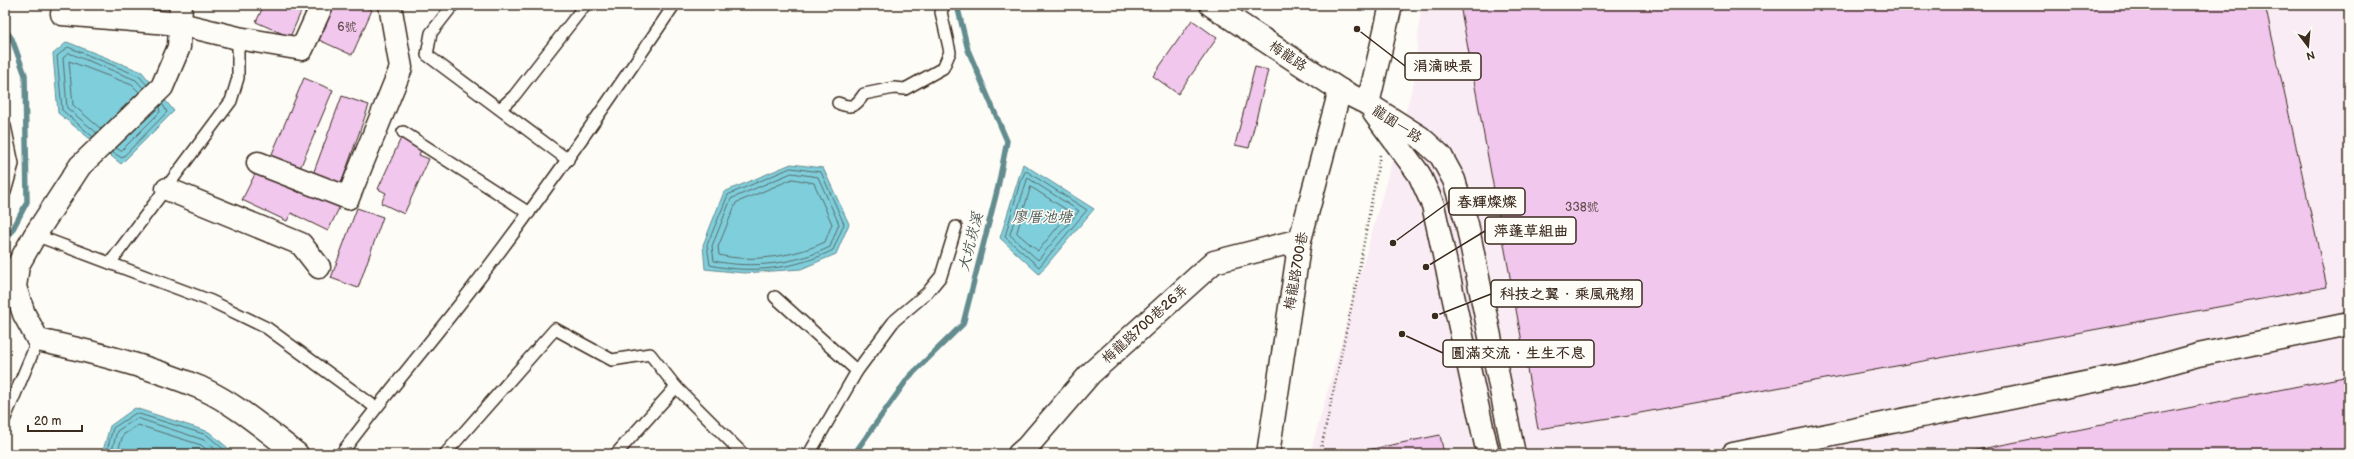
<svg xmlns="http://www.w3.org/2000/svg" width="2354" height="459" viewBox="0 0 2354 459" font-family="'Balsamiq Sans','LXGW WenKai TC',sans-serif">
<style>
.built{fill:#f9ecf4}
.water{fill:#7fcedb;stroke:#648c8f}
.lines{fill:none;stroke-linecap:round;stroke-linejoin:round}
.shore{stroke:#566c6a;stroke-width:1}
.stream{stroke:#648c8f;stroke-width:5.5}
.building{fill:#f1c7ee;stroke:#3b2a1e}
.lane-casing{stroke:#3b2a1e;stroke-width:14}
.street-casing{stroke:#3b2a1e;stroke-width:25}
.secondary-casing{stroke:#3b2a1e;stroke-width:25}
.path{stroke:#3b2a1e;stroke-width:2.5;stroke-dasharray:1 3;stroke-linecap:butt}
.lane{stroke:#fdfcf7;stroke-width:11}
.street{stroke:#fdfcf7;stroke-width:22}
.secondary{stroke:#fdfcf7;stroke-width:22}
.labels{text-anchor:middle;dominant-baseline:central;stroke-width:3;stroke-linejoin:round;paint-order:stroke}
.number-label{font-size:12px;fill:#685152}
.street-label{font-size:14px;fill:#3b2a1e;stroke:#fdfcf7}
.water-label{font-size:15px;font-style:italic;fill:#4f5b57;stroke:#fdfcf7}
.leader{fill:none;stroke:#3b2a1e;stroke-width:1.5}
.callout-dot{fill:#3b2a1e;stroke:#fdfcf7;stroke-width:1.5}
.callout{fill:#fdfcf7;stroke:#3b2a1e;stroke-width:1.5}
.callout-label{font-size:15px;text-anchor:middle;font-weight:bold;fill:#3b2a1e}
</style>
<rect width="100%" height="100%" fill="#fdfcf7"/>
<filter id="ink" filterUnits="userSpaceOnUse"><feTurbulence type="fractalNoise" baseFrequency=".025" numOctaves="2"/><feDisplacementMap in="SourceGraphic" scale="8" xChannelSelector="R" yChannelSelector="G"/><feConvolveMatrix kernelMatrix="1 2 1 2 8 2 1 2 1" color-interpolation-filters="sRGB"/></filter>
<g filter="url(#ink)">
<polygon class="built" points="1421,5 2349,5 2349,454 1310,454 1414,82"/>
<g class="water">
<polygon points="67,42 142,72 174,111 121,164 58,113 53,54"/>
<polygon points="791,164 823,168 849,224 836,254 801,269 744,273 705,269 703,245 724,192"/>
<polygon points="1023,164 1094,209 1039,274 1000,238"/>
<polygon points="135,408 209,432 235,454 102,454 110,426"/>
</g>
<g class="lines">
<g class="shore">
<polyline points="101,129 73,105 69,61 132,85 139,92"/>
<polyline points="97,133 67,108 63,58 69,53 136,80 143,88"/>
<polyline points="93,137 62,110 57,56 68,47 139,76 147,85"/>
<polyline points="116,148 121,151 160,112 159,107"/>
<polyline points="112,152 122,158 167,112 162,103"/>
<path d="M791,168L821,172L844,224L833,250C797,269 750,274 710,265L707,245L728,195Z"/>
<polygon points="1026,171 1087,210 1039,267 1005,237 1020,182"/>
<path d="M792,173L818,177L839,224L830,247C796,264 751,269 714,261L712,246L731,199Z"/>
<polygon points="1028,178 1079,211 1038,260 1010,235"/>
<path d="M793,179L814,183L832,224L825,242C796,256 751,263 719,255L718,247L736,203Z"/>
<polygon points="1031,187 1070,212 1038,251 1017,233"/>
<polyline points="106,454 113,428 136,413 207,435 229,454"/>
<polyline points="111,454 117,431 137,418 204,440 221,454"/>
<polyline points="117,454 123,435 138,425 201,445 212,454"/>
</g>
<g class="stream">
<polyline points="5,29 12,39 25,75 27,202 5,244"/>
<polyline points="854,454 909,377 963,324 998,187 1007,141 968,50 957,5"/>
</g>
</g>
<g class="building">
<polygon points="264,5 304,5 290,37 256,22"/>
<polygon points="335,5 360,5 372,10 352,55 319,40"/>
<polygon points="1460,5 2265,5 2327,287 1629,415 1538,429"/>
<polygon points="1192,20 1217,38 1178,94 1153,76"/>
<polygon points="1255,67 1268,70 1249,148 1235,145"/>
<polygon points="304,78 333,90 298,173 269,161"/>
<polygon points="342,96 369,105 341,184 313,174"/>
<polygon points="401,138 422,148 419,155 429,159 404,214 381,203 386,193 378,189"/>
<polygon points="256,172 300,193 302,188 340,206 328,231 291,213 287,221 242,200"/>
<polygon points="357,208 383,217 358,288 331,278"/>
<polygon points="2349,376 2349,454 1956,454"/>
<polygon points="1440,435 1444,454 1348,454"/>
</g>
<g class="lines">
<defs>
<g id="lane">
<polyline points="453,5 431,33 427,55 568,160"/>
<path d="M838,103C852,109 856,106 864,94L894,88L905,89L943,68L950,52L941,12L944,5"/>
<polyline points="500,109 514,96 585,5"/>
<polyline points="5,126 13,164 5,192"/>
<polyline points="403,132 529,213"/>
<polyline points="35,235 211,301 267,328 375,407"/>
<polyline points="110,263 231,101 238,78 238,38"/>
<polyline points="775,297 857,371"/>
<polyline points="5,418 38,340"/>
<path d="M341,454C384,396 432,341 476,283C546,192 610,100 674,5"/>
<polyline points="445,454 555,329 612,360 650,354 676,387"/>
<polyline points="616,454 676,387 743,454"/>
<polyline points="809,454 857,371 894,321 927,293 941,276 956,227"/>
</g>
<g id="street">
<path d="M181,5L179,47L162,87L80,166L35,235L18,265L15,287L24,314L38,340C93,352 149,366 201,388C236,404 267,431 297,454"/>
<polyline points="62,14 180,24 238,38 302,49 322,5"/>
<polyline points="1368,104 1391,5"/>
<polyline points="258,163 348,198 401,68 390,5"/>
<polyline points="167,189 301,244 319,267"/>
<polyline points="1019,454 1027,447 1090,374 1214,262 1300,240"/>
<polyline points="1268,454 1300,240 1340,90"/>
<polyline points="1733,454 2134,373 2198,355 2349,324"/>
</g>
<g id="secondary">
<polyline points="1211,5 1340,90 1368,104 1420,137 1441,156 1454,180 1467,224 1514,454"/>
<polyline points="1374,113 1419,174 1433,205 1488,454"/>
</g>
</defs>
<use href="#lane" class="lane-casing"/>
<use href="#street" class="street-casing"/>
<use href="#secondary" class="secondary-casing"/>
<polyline class="path" points="1320,454 1357,280 1380,155"/>
<use href="#lane" class="lane"/>
<use href="#street" class="street"/>
<use href="#secondary" class="secondary"/>
</g>
</g>
<g class="labels">
<g class="number-label">
<text x="347" y="27">6號</text>
<text x="1582" y="207">338號</text>
</g>
<g class="street-label">
<text transform="translate(1288 56) rotate(34)">梅龍路</text>
<text transform="translate(1397 124) rotate(33)">龍園一路</text>
<text transform="translate(1296 271) rotate(-80)">梅龍路700巷</text>
<text transform="translate(1145 324) rotate(-42)">梅龍路700巷26弄</text>
</g>
<g class="water-label">
<text x="1042" y="217">廖厝池塘</text>
<text transform="translate(971 242) rotate(-76)">大坑崁溪</text>
</g>
</g>
<path class="leader" d="M1357 29L1405 66M1393 243L1449 202M1426 267L1485 231M1435 316L1491 294M1402 334L1443 353"/>
<g class="callout-dot">
<circle cx="1357" cy="29" r="4"/>
<circle cx="1393" cy="243" r="4"/>
<circle cx="1426" cy="267" r="4"/>
<circle cx="1435" cy="316" r="4"/>
<circle cx="1402" cy="334" r="4"/>
</g>
<g class="callout">
<rect x="1405" y="53" width="76" height="27" rx="4"/>
<rect x="1449" y="188" width="76" height="27" rx="4"/>
<rect x="1485" y="217" width="91" height="27" rx="4"/>
<rect x="1491" y="280" width="151" height="27" rx="4"/>
<rect x="1443" y="340" width="151" height="27" rx="4"/>
</g>
<g class="callout-label">
<text x="1443" y="71">涓滴映景</text>
<text x="1487" y="207">春輝燦燦</text>
<text x="1531" y="236">萍蓬草組曲</text>
<text x="1567" y="299">科技之翼．乘風飛翔</text>
<text x="1518" y="358">圓滿交流．生生不息</text>
</g>
<rect width="2354" height="459" fill="none" stroke="#fdfcf7" stroke-width="20"/>
<rect x="10" y="10" width="2334" height="439" fill="none" stroke="#3b2a1e" stroke-width="1.5" filter="url(#ink)"/>
<g transform="translate(2308 46) rotate(164)" stroke="#fdfcf7" stroke-width="3" paint-order="stroke">
<path d="M0-3L7 15L0 10L-7 15Z" fill="#3b2a1e"/>
<text y="-6" font-size="11" font-weight="bold" text-anchor="middle" fill="#3b2a1e">N</text>
</g>
<path d="M28 425v6h54v-6" fill="none" stroke="#3b2a1e" stroke-width="2"/>
<text x="34" y="425" font-size="12" fill="#3b2a1e" stroke="#fdfcf7" stroke-width="3" paint-order="stroke">20 m</text>
</svg>
